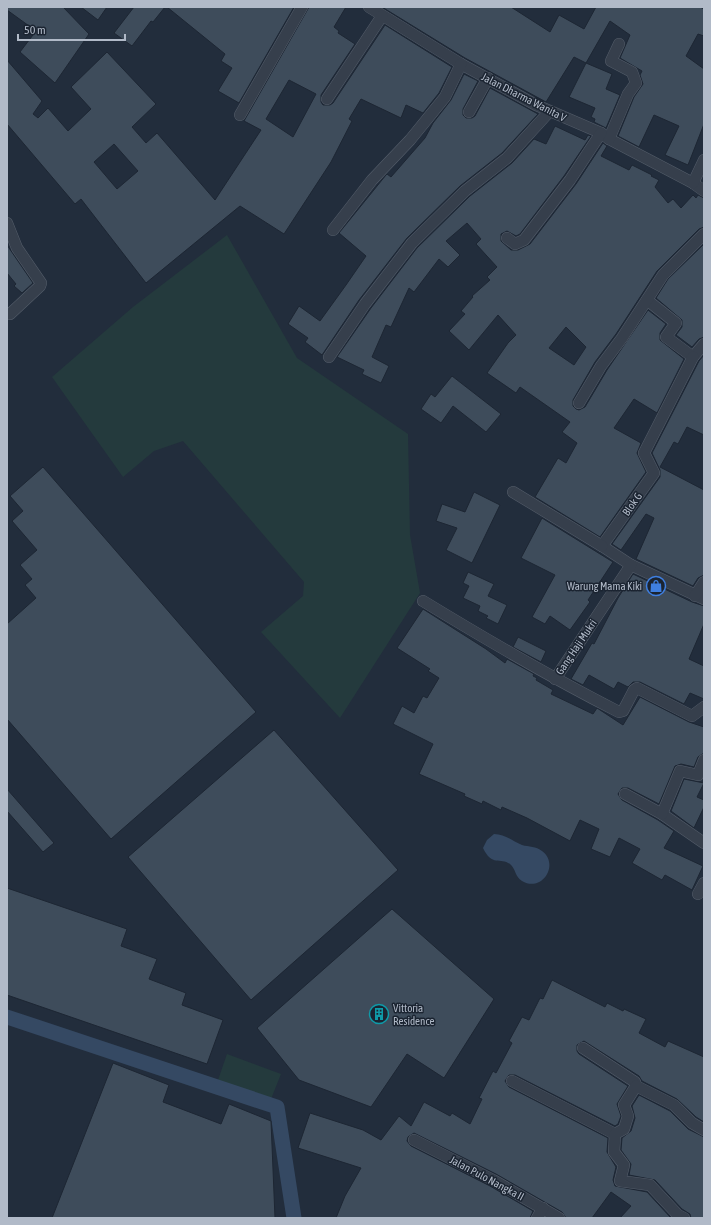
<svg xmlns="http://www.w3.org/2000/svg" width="711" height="1225" viewBox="0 0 711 1225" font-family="'Asap Condensed',sans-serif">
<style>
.green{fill:#243a3d}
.water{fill:#354963}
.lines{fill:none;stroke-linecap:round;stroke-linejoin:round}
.canal{stroke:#354963;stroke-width:15}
.building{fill:#3e4c5b;stroke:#1d2633;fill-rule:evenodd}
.minor-casing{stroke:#545d6a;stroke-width:12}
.minor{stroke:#363f4c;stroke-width:11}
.labels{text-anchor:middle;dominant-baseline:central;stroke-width:3;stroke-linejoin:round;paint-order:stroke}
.street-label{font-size:11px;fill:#b1bac8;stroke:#1b2431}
.poi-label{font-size:11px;fill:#b1bac8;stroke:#1b2431;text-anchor:end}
</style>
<rect width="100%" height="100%" fill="#222d3c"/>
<g class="green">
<polygon points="227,235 297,358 408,434 410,535 420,593 340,718 261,632 303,596 304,582 183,441 154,451 123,477 52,377 133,307"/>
<polygon points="227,1054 281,1074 271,1099 218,1080"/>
</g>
<path class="water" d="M494,834C505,834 512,841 522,845C529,847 536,846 542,851C560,864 542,893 522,881C515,877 516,869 510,864C500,857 492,867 483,848L487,840Z"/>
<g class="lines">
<polyline class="canal" points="7,1017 277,1107 294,1218"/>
</g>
<g class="building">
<polygon points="7,7 63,7 89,34 55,83 20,52 36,31 7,10"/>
<polygon points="81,7 107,7 98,20"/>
<polygon points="134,7 165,7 153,22 151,21 132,46 114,33"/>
<polygon points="167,7 294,7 239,103 218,91 232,68 221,61 225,54"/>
<path d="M309,7H346L334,27L339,31L338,33L355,44L321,95V102L323,105H330L333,103L385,25L452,67L439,93L423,113L406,105L401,118L361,99L349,119L352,121L331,162L284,234L240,206L146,283L81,199L75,204L7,124V60L42,101L33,114L38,118L48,108L68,131L91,109L71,87L107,52L156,104L132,127L146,143L157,133L215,200L261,130L244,121ZM289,80L316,94L293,137L266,119ZM114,144L138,171L117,189L94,162Z"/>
<polygon points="382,7 511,7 550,32 559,15 584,29 596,7 700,7 704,9 704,36 698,34 686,56 704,69 704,124 688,165 665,155 679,126 654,115 639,147 618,136 634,97 643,84 640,75 642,71 620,58 630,35 610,21 586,63 574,57 546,102 465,58"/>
<polygon points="586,63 612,74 606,89 620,95 606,128 594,122 595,119 591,117 595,108 569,97"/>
<polygon points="464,74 478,81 463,109 463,115 466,118 472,118 475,116 490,88 538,114 502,153 460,186 407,238 359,300 322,355 305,342 308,338 288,324 299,306 320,321 346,285 366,256 339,233 386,175 387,174 391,177 425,138 433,123 451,100"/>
<path d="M555,126L585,140L588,135L591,136L564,176L520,234L516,236L507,231L501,234V241L511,250H518L530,244L576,184L603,143L607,146L601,156L629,170L632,165L652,175L651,176L659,180L655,187L668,203L673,199L681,208L693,195L696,198L698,195L704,198V227L699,229L657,271L616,334L595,362L573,400V406L576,409L579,410L585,407L607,370L648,310L666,324L660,333V340L684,359L657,413L634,399L614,428L641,443L637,453L646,472L600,537L535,497L558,458L566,463L577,443L562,432L570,422L520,387L516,393L487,373L508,343L516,335L498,315L469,350L449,331L465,314L461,311L473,297L472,296L490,280L487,277L497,267L476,244L481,239L467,223L446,241L460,255L448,267L439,259L414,292L409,288L391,327L386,325L372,357L389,366L381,383L362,374L364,370L337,357L371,308L417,248L470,196L512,163L534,139L546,144ZM566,327L586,347L574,365L549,348Z"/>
<polygon points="704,244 704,337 699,339 692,347 676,335 682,327 682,320 656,298 668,279"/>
<polygon points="7,245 33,283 22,293 14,286 16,284 7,273"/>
<polygon points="704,355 704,435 687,427 678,444 674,442 660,467 704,490 704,575 698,578 693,586 636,559 654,518 646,514 621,550 612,544 660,477 660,470 652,453 699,361"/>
<polygon points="452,376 501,414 486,432 453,406 441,423 421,409 431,394 435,397"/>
<polygon points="43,467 256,712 111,839 7,719 7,624 36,598 25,585 32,579 20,565 37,550 12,521 23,511 10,496"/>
<polygon points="474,492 500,505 472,563 446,550 457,528 436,521 442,504 465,512"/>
<polygon points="542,518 613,562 588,600 590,602 570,630 550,616 545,624 532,617 555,575 521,558"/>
<polygon points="468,572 494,584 488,596 507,605 498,624 486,618 488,616 478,611 480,606 463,598 469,586 463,583"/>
<polygon points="633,574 692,602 704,606 704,624 689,659 704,666 704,699 690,693 684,704 640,682 633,682 628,687 618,682 614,689 589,675 583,685 571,679 592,643 594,644 618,598"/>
<polygon points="423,609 486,649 505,663 507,659 534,674 533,676 537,678 536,680 553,690 551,694 593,714 597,708 623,725 640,697 689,722 704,727 704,753 698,757 694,767 681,764 675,766 659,804 628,788 622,788 618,794 622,800 658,820 674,831 664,848 703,866 692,890 665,875 662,880 632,863 640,849 619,838 610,857 591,849 599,829 580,820 570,841 527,818 502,807 501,810 483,801 482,804 464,796 465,794 419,774 433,744 393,724 402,706 414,713 423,696 427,698 439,678 428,671 430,669 397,648"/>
<polygon points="518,637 546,651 541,662 513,647"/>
<polygon points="274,730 398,870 251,1000 128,857"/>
<polygon points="684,779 704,783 697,797 704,800 704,807 694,828 671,811"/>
<polygon points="7,789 54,843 43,852 7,811"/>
<polygon points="7,888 127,929 121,946 157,959 149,979 186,993 182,1005 223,1020 207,1064 7,995"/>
<polygon points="392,909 494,999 444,1078 407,1054 371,1107 299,1080 257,1028"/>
<polygon points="552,980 605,1007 607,1003 623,1011 624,1009 646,1019 639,1033 665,1047 668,1041 704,1057 704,1122 696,1117 677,1099 642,1081 639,1076 584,1041 577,1045 577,1051 579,1054 628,1086 617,1104 621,1116 618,1124 615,1126 515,1075 509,1075 505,1081 509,1087 608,1138 607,1152 616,1167 613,1180 615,1186 647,1192 671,1218 620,1218 631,1206 611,1192 592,1218 566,1218 562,1212 496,1174 414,1133 408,1137 407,1141 411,1146 490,1186 533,1211 530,1218 336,1218 345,1196 361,1168 298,1148 310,1113 363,1130 381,1140 399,1116 411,1126 424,1102 450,1116 452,1113 470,1124 482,1099 479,1098 493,1071 496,1073 512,1043 509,1041 522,1017 529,1020 540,998 543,999"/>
<polygon points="113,1063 169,1085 163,1102 221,1124 229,1104 271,1121 275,1218 52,1218"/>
<polygon points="639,1095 670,1111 688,1129 704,1137 704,1218 691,1218 690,1214 682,1209 655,1180 629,1175 631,1164 621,1150 622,1138 631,1131 635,1118 632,1106"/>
</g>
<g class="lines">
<defs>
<g id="minor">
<polyline points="369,7 461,64 536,105 601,133 609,139 693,183 704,191"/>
<polyline points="327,99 382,16"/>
<polyline points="469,112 488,78"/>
<polyline points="240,115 302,7"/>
<polyline points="609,139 628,94 636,83 632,72 611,61 619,44"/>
<polyline points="693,183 704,160"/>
<polyline points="7,223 17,248 41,283 40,286 10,314"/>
<polyline points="333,230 372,180 410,140 445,97 461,64"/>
<polyline points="507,238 515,244 524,240 570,180 601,133"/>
<polyline points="647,300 676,323 666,337 693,357 704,344"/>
<polyline points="329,357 365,304 412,243 465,191 507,158 549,112"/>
<polyline points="693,357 644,453 654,473 602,546 631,565 704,599"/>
<polyline points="579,403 601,366 622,338 663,275 704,234"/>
<polyline points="513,492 602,546"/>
<polyline points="695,596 704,582"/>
<path d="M423,601C487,640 552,678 619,712L623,711L634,690L637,688L692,716L704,707"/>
<polyline points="555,679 631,565"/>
<polyline points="625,794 662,814 704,843"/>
<polyline points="662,814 680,771 698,775 704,760"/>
<polyline points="698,894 704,883"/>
<polyline points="583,1048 635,1082 636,1086"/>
<polyline points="512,1081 615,1134"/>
<polyline points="414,1140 493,1180 559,1218"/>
<polyline points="537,1218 543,1208"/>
<polyline points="684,1218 678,1215 650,1185 620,1181 624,1165 614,1152 615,1134 624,1129 628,1116 624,1105 636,1086 674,1105 692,1123 704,1130"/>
</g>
</defs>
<use href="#minor" class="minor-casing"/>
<use href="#minor" class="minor"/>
</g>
<defs>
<symbol id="shop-ring" viewBox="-11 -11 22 22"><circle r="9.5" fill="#1b2431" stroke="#3f7fe0" stroke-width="1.5"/><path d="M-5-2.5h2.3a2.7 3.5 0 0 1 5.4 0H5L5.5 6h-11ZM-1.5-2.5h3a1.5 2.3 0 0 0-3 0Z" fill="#3f7fe0"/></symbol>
<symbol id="building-ring" viewBox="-11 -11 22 22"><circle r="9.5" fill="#1b2431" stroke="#0f9aa8" stroke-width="1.5"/><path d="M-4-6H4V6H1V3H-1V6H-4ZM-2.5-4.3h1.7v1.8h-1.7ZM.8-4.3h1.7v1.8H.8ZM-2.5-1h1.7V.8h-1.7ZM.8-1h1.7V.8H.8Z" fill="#0f9aa8"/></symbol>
</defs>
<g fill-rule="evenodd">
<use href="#shop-ring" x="645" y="575" width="22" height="22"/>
<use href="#building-ring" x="368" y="1003" width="22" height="22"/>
</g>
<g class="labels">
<g class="street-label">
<text transform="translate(524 97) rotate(27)">Jalan Dharma Wanita V</text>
<text transform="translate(632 504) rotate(-55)">Blok G</text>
<text transform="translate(576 647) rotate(-56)">Gang Haji Mukri</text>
<text transform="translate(487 1178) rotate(28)">Jalan Pulo Nangka II</text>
</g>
<g class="poi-label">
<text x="642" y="586">Warung Mama Kiki</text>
<text x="393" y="1008" text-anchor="start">Vittoria<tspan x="393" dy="13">Residence</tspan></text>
</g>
</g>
<rect width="711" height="1225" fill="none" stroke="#b1bac8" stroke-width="16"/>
<path d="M18 34v6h107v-6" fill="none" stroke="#b1bac8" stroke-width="2"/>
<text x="24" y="34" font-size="12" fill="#b1bac8" stroke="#1b2431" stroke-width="3" paint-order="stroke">50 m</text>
</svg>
